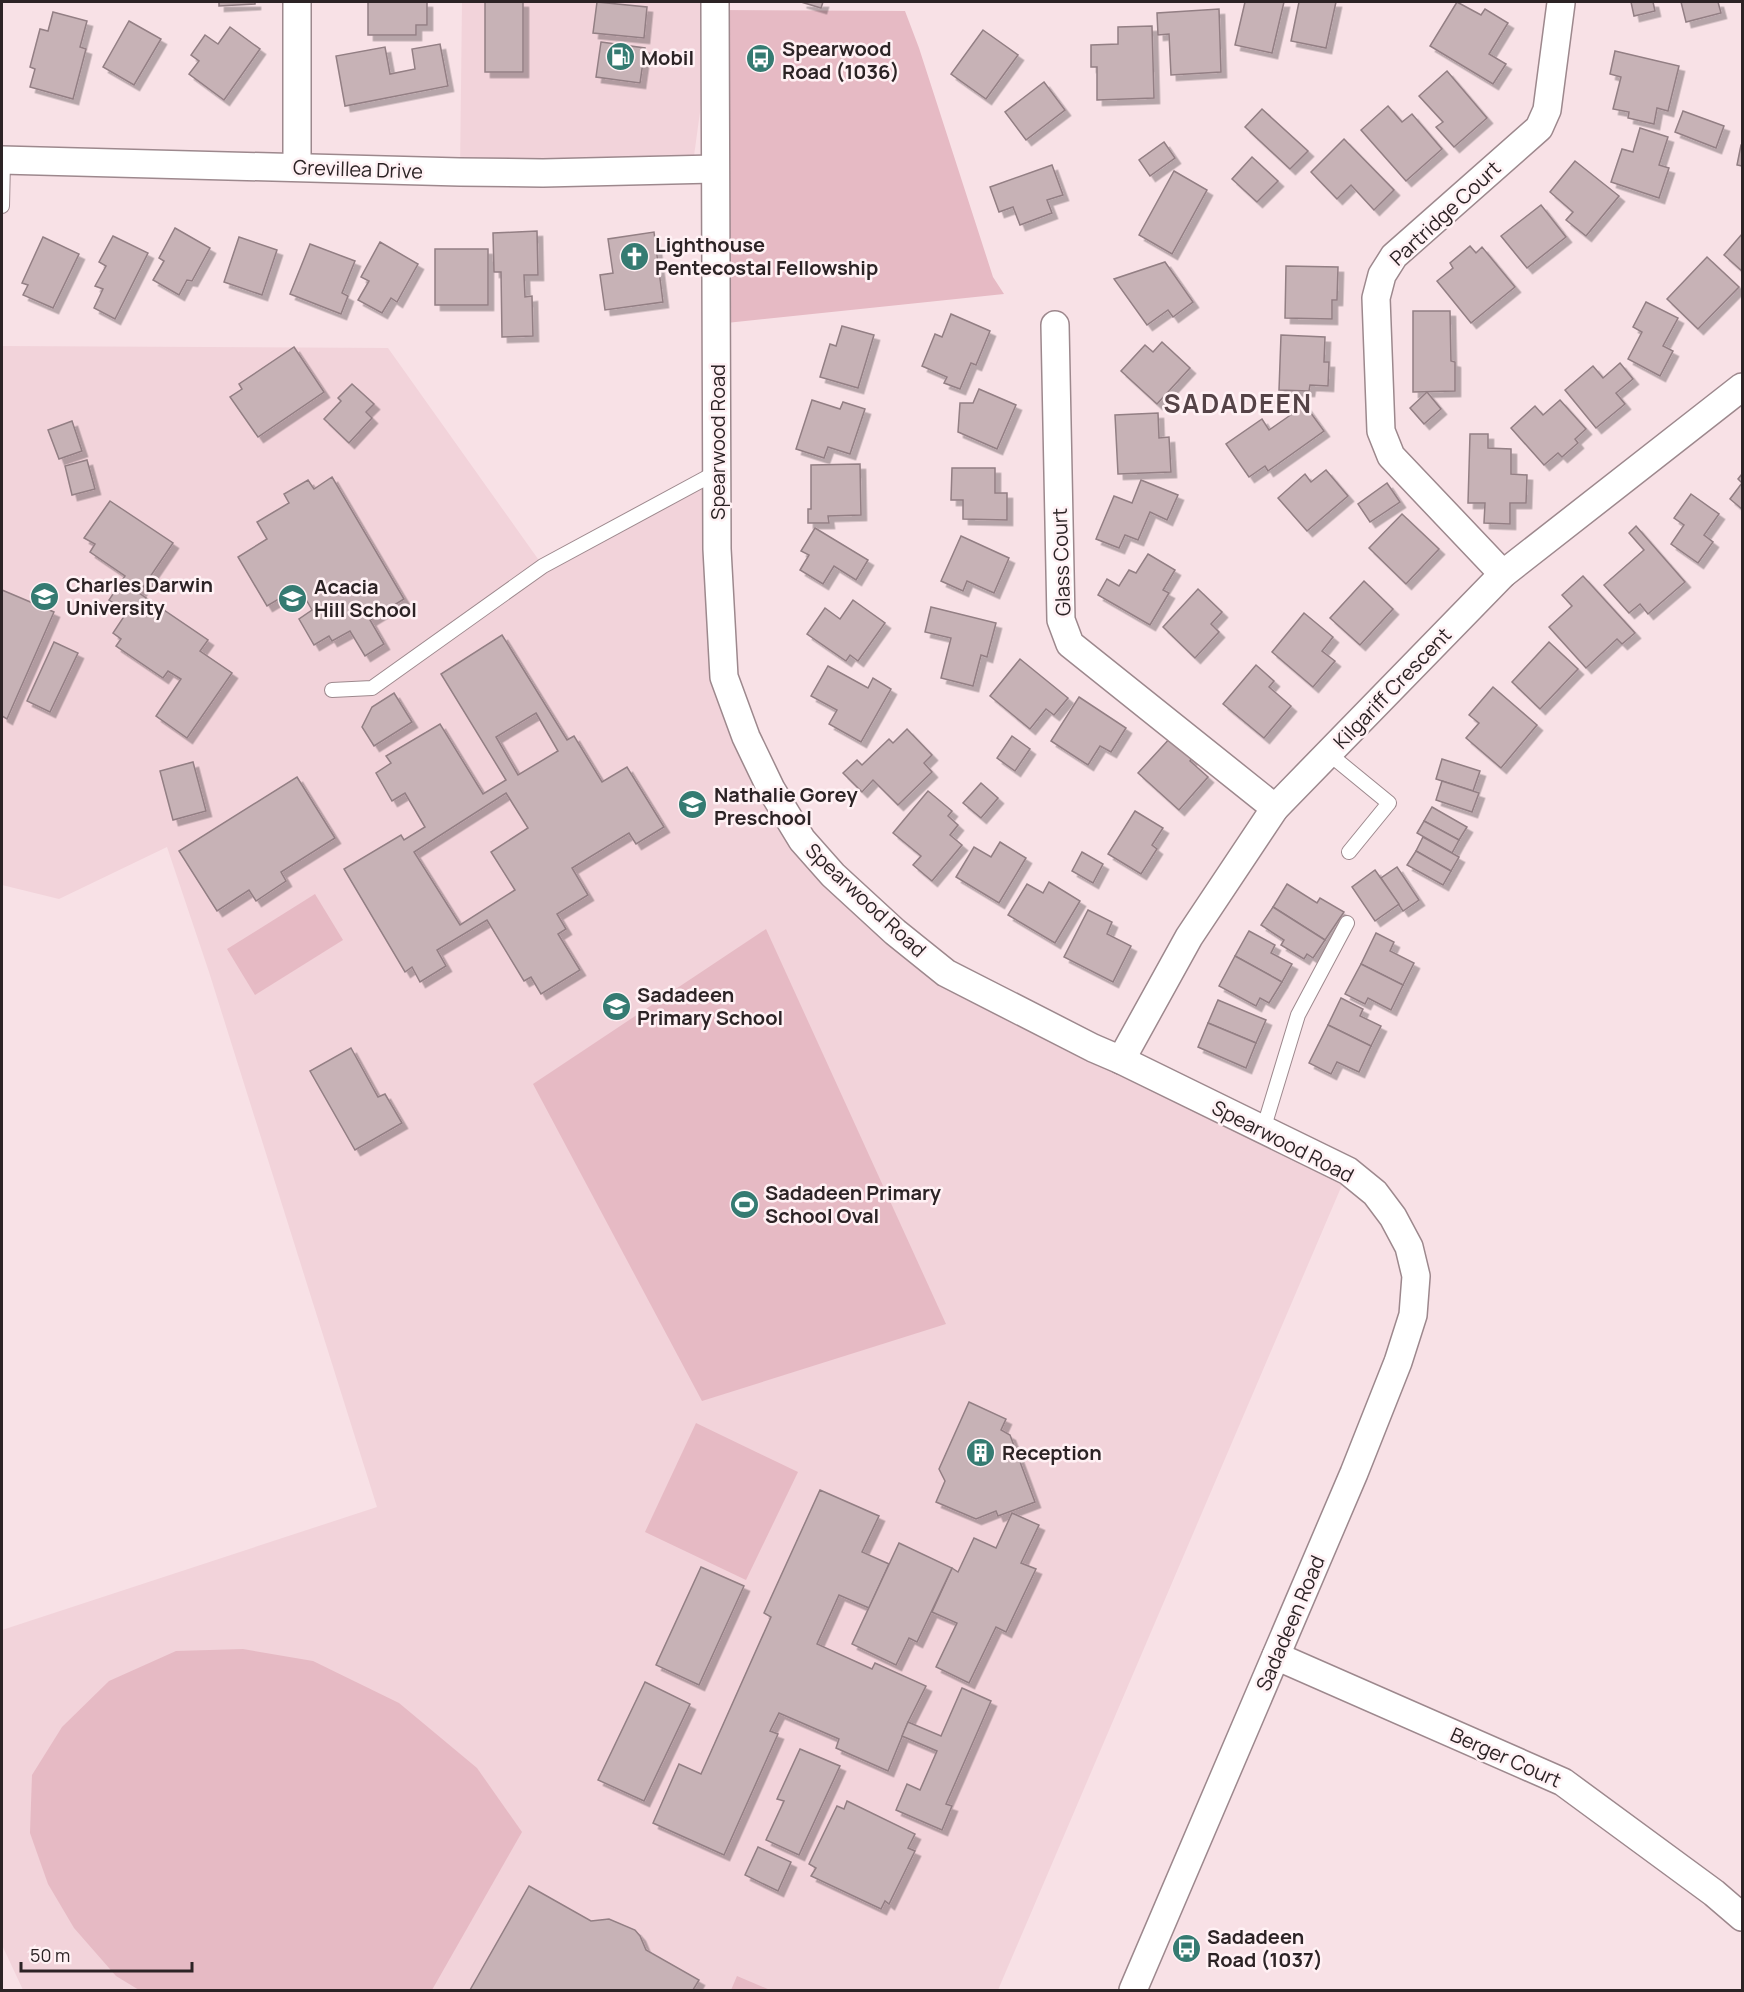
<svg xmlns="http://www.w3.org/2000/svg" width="1744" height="1992" viewBox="0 0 1744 1992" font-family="Manrope,sans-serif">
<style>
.built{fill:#f2d3da}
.green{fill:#e6bac4}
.building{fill:#c7b2b6;stroke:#937f84;stroke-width:1.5;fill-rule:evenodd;filter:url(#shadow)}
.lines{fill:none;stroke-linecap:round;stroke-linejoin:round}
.service-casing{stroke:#9d888d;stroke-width:16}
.minor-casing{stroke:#9d888d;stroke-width:30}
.service{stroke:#fff;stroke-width:14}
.minor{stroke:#fff;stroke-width:27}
.labels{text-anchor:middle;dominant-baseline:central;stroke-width:5;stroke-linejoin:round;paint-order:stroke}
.poi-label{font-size:20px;font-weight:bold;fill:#2c2325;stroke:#fff1f4;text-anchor:start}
.street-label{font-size:20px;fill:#2c2325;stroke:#fff1f4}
.district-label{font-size:26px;font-weight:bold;letter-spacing:1.5px;fill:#554347;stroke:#fff1f4}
</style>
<defs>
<filter id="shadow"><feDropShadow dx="5.5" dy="5.5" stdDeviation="0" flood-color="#0004"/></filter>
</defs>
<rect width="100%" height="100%" fill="#f8e1e6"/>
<g class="built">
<polygon points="462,2 715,2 694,156 543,173 460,172"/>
<polygon points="2,346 388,348 543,566 717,472 724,677 771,789 895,932 1348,1171 998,1990 23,1990 2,1945 2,1630 377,1507 209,972 167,847 59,899 2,885"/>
</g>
<g class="green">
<polygon points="714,10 905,11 919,48 993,277 1004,294 717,324"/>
<polygon points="315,894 343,940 255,995 227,949"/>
<polygon points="766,929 946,1324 702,1401 533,1084"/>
<polygon points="696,1423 798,1472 746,1580 645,1532"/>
<polygon points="243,1649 313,1661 399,1703 477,1768 522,1832 432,1990 139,1990 116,1976 74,1928 48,1884 30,1833 32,1775 62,1727 109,1681 176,1651"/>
<polygon points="737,1976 770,1990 731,1990"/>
</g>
<g class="building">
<polygon points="219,2 255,2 255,4 219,6"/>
<polygon points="368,2 427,2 427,25 416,25 416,35 368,35"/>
<rect x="485" y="2" width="38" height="70"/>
<polygon points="597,2 647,7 644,38 593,33"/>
<polygon points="801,2 823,2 821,8"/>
<polygon points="1245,2 1284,2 1272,53 1235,45"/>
<polygon points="1299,2 1336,2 1326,48 1291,41"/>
<polygon points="1457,2 1481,15 1485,9 1508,23 1489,54 1506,64 1493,84 1430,46"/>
<polygon points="1631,2 1653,2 1655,11 1634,16"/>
<polygon points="1681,2 1718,2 1721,13 1686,22"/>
<polygon points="1219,9 1221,72 1171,75 1169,34 1158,35 1157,13"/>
<polygon points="53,12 87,21 80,47 86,49 73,99 30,87 35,69 30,67 40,29 48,31"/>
<polygon points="129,21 161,39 134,85 103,67"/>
<polygon points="1152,26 1154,98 1097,100 1097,67 1091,67 1091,45 1118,44 1118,27"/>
<polygon points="230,27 260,49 224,100 189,74 199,61 191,55 205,35 218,44"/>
<polygon points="983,30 1018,55 986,99 951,74"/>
<polygon points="601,42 645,48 640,83 596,77"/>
<polygon points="440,44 448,86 345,106 336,56 385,47 390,74 415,69 412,49"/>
<polygon points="1615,51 1679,66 1668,111 1657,108 1654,124 1628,118 1629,112 1613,109 1621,77 1610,74"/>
<polygon points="1447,71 1487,118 1454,147 1436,127 1443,122 1419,96"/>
<polygon points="1044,82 1065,110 1026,140 1005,112"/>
<polygon points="1388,106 1402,122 1412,114 1442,149 1406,181 1361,130"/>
<polygon points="1262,109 1308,151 1290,169 1245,127"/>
<polygon points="1683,111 1724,126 1716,148 1675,132"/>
<polygon points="1640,128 1668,137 1659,165 1669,168 1659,198 1611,182 1622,149 1633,152"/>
<polygon points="1344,139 1394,190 1374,210 1351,185 1337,199 1311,172"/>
<polygon points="1164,142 1175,158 1150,176 1139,160"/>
<polygon points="1741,145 1742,145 1742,166 1737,165"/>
<polygon points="1252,157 1278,181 1257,202 1232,179"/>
<polygon points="1575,161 1619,196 1586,236 1566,220 1573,212 1550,192"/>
<polygon points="1052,165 1063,195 1047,200 1052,213 1020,225 1013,207 999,212 990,187"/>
<polygon points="1174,171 1207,190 1172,254 1139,235"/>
<polygon points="1541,205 1566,237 1527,268 1501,236"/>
<polygon points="175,228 210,248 192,281 187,280 179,295 153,280 164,261 159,258"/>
<polygon points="537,231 538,275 524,275 525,297 532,296 533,336 502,337 501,272 494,272 493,233"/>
<polygon points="654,232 663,302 605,310 600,275 613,273 608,239"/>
<polygon points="1742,234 1742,271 1724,255"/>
<polygon points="113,236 148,253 115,319 94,308 103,289 95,286 106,266 99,262"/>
<polygon points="43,237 79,254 53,308 23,295 28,285 22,283"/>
<polygon points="239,237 277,250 262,295 224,282"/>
<polygon points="380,242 418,264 397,302 391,298 382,313 358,300 369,281 361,277"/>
<polygon points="310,244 355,261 342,293 348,296 341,314 290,294"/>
<polygon points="1470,246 1476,253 1482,247 1515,287 1471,323 1437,281 1453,268 1450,263"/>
<rect x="435" y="249" width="53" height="56"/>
<polygon points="1707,257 1739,287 1698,329 1667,299"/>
<polygon points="1165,262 1193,302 1173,317 1168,310 1147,325 1114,279"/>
<polygon points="1286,266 1338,267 1337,300 1332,300 1332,319 1285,318"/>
<polygon points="1646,302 1678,318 1663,346 1673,351 1660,376 1628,359 1642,332 1633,327"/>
<polygon points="1413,311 1450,311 1451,361 1455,362 1455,391 1413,392"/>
<polygon points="951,314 990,331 976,365 971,363 960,389 944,383 947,377 922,366 935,334 942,337"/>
<polygon points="842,326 874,335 858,388 820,377 830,344 836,346"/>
<polygon points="1281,335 1325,337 1324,362 1329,362 1328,386 1310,385 1309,391 1279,390"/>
<polygon points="1162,342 1190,368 1157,404 1121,371 1145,345 1153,352"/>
<polygon points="294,347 324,392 258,437 230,397 242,389 239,384"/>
<polygon points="1620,363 1633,379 1616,393 1625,404 1596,428 1565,390 1593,366 1603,378"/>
<polygon points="352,384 374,404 366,412 372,418 349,443 324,419 341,401 338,398"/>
<polygon points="979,389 1016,405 997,449 958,432 960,403 973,403"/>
<polygon points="1427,392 1441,409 1424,424 1410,408"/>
<polygon points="812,400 840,409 843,402 865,409 850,454 828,447 824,458 796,449"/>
<polygon points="1560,400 1586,429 1575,439 1578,443 1562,457 1558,453 1544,465 1511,428 1535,406 1543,415"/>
<polygon points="1305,405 1324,431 1268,471 1265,466 1249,477 1226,444 1262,419 1269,430"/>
<polygon points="1158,413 1159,438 1169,437 1171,472 1118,474 1115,415"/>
<polygon points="72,421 82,451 59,459 48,430"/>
<polygon points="1470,434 1488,434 1488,448 1511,449 1511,474 1527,475 1526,503 1510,503 1510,524 1484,523 1485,503 1468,503"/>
<polygon points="87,460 95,489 72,495 65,466"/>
<polygon points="860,464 861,515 828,516 829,523 808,523 808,509 811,509 811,465"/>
<polygon points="952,468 995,468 995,493 1007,493 1007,520 963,519 963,500 951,500"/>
<polygon points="1326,470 1348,496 1307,531 1278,498 1305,474 1311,482"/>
<polygon points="1742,474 1742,509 1730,499 1742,483 1738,479"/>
<polygon points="332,477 404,599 370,620 384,644 365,656 350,631 332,641 329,636 314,645 299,619 312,610 299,587 267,606 238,557 267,539 257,522 289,503 284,494 308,480 314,489"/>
<polygon points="1141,480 1178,495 1167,520 1150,512 1138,540 1125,535 1119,548 1096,539 1114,496 1132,503"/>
<polygon points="1387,483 1400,502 1370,522 1358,504"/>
<polygon points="1691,494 1719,514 1704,535 1713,542 1698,563 1671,544 1684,525 1674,518"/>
<polygon points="110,501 173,543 139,593 208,640 200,651 232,673 187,738 156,716 181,679 168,671 163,678 116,646 121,639 113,633 127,612 109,600 125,576 90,552 95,544 84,538"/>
<polygon points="1402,514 1439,549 1406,584 1369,548"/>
<polygon points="1636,526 1685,582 1648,614 1640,604 1629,613 1604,585 1644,550 1629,533"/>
<polygon points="815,528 868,560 856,580 834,566 823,584 800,570 809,555 801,551"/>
<polygon points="961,536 1009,558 994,593 967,581 963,591 941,581"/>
<polygon points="1148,554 1175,570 1163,590 1169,593 1150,625 1098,595 1107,579 1119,586 1129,570 1136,573"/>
<polygon points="1583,576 1635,633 1622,644 1617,639 1586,668 1549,627 1572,606 1562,595"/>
<polygon points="1364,581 1393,609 1360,645 1330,618"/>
<polygon points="1198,589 1222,612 1211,624 1219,632 1195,658 1163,627"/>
<polygon points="2,590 54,612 7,719 2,716"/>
<polygon points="853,600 885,623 858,661 850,655 846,661 807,634 825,608 840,619"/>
<polygon points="931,607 996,623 987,657 981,655 973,686 941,678 951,638 925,632"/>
<polygon points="1304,613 1333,637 1322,651 1335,661 1313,687 1272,652"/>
<path d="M502,635L567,740L574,736L602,782L627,767L664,827L636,844L629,833L572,868L588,895L557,914L566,929L558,934L580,970L541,994L531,977L524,981L487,920L437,950L446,966L420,982L412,967L405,972L344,869L401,835L404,840L425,827L405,793L392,801L376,773L391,763L386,756L440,724L483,794L506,780L441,674ZM536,713L558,751L518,775L496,737ZM506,793L528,828L491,852L515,890L460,925L414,852Z"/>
<polygon points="54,642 78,653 50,712 27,701"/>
<polygon points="1549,642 1578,669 1540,709 1512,682"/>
<polygon points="1020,659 1068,698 1054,715 1046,709 1030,729 990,696"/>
<polygon points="1256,665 1274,681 1269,687 1291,706 1264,738 1223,704"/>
<polygon points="828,666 868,688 873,678 891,689 861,742 829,724 837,710 811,696"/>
<polygon points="1493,687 1537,725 1501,768 1466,738 1479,723 1469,715"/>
<polygon points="394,693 412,722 374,746 362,727 372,707"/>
<polygon points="1079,697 1126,728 1111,752 1100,746 1088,765 1051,741"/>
<polygon points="907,729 932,755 924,763 932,772 898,805 873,780 862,792 843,773 857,760 862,765 889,739 893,743"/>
<polygon points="1012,736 1030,749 1015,771 997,758"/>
<polygon points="1171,737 1193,757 1190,761 1208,777 1179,810 1138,773"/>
<polygon points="1442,759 1480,771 1473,791 1436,779"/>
<polygon points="193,762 206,811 173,820 160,771"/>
<polygon points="297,777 335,838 281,872 286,881 256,901 249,890 217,911 179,851"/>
<polygon points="1442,781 1479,793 1472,812 1436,800"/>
<polygon points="981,783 998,798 981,818 963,803"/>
<polygon points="928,791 952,811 948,816 958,825 950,835 962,845 932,881 913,865 921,856 893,833"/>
<polygon points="1432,807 1467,827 1459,840 1424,821"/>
<polygon points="1135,811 1163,828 1152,845 1157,849 1141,874 1108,854"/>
<polygon points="1424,821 1459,840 1452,853 1417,833"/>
<polygon points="1423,837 1459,857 1451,871 1416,851"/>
<polygon points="1000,842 1026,858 999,903 956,877 974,847 991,857"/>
<polygon points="1416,851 1451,871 1443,885 1407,865"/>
<polygon points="1082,852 1103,864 1093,883 1072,871"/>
<polygon points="1397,867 1419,900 1403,911 1381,878"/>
<polygon points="1375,870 1399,904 1375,921 1352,887"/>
<polygon points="1049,882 1080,901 1055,943 1008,915 1027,884 1043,893"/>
<polygon points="1287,884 1317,903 1320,898 1344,912 1325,940 1273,907"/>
<polygon points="1273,907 1325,940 1313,958 1307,954 1304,959 1281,945 1284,940 1261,925"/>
<polygon points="1088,910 1112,922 1107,934 1131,946 1113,982 1064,957"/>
<polygon points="1249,931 1275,945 1271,953 1292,964 1282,982 1235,956"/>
<polygon points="1376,933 1394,942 1390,951 1414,963 1403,985 1361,964"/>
<polygon points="1235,956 1282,982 1269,1003 1260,998 1256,1006 1219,986"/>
<polygon points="1361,964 1403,985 1391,1010 1368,998 1365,1004 1345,994"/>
<polygon points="1341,998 1363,1009 1360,1016 1381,1026 1371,1046 1328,1025"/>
<polygon points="1218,1000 1266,1020 1256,1043 1208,1023"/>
<polygon points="1208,1023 1256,1043 1246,1068 1198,1047"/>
<polygon points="1328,1025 1371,1046 1359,1072 1337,1062 1331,1074 1309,1063"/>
<polygon points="351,1048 378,1097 385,1094 402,1123 355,1150 310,1071"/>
<polygon points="969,1402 1006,1419 1001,1430 1010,1435 1035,1502 998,1516 996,1511 976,1519 936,1502 945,1481 939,1469"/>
<polygon points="820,1490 879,1516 862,1552 889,1564 869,1608 839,1595 817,1644 872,1669 875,1663 926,1686 908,1722 888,1771 836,1748 839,1739 779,1713 770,1731 778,1734 724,1855 653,1823 679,1764 701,1774 771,1617 764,1613"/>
<polygon points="1012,1513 1039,1525 1021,1563 1036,1569 1006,1632 996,1627 969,1683 936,1667 957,1623 932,1612 952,1568 958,1572 974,1538 996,1548"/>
<polygon points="899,1543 952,1568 917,1642 909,1638 896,1665 852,1644"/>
<polygon points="701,1567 744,1586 699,1685 656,1665"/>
<polygon points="645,1682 690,1704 644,1801 598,1780"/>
<polygon points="962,1688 991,1701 946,1804 952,1806 942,1830 896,1810 907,1784 920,1790 937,1751 902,1736 908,1722 941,1736"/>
<polygon points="800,1749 840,1766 799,1855 766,1840 784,1801 777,1799"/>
<polygon points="847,1801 915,1834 908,1848 915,1851 889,1904 885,1901 881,1909 811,1876 816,1868 809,1864 837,1806 844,1809"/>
<polygon points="758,1847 791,1862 778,1891 745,1875"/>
<polygon points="529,1886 591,1921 609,1919 635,1930 640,1936 646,1950 699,1980 693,1990 470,1990"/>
</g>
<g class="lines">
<defs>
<g id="service">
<polyline points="2,206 3,160"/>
<polyline points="332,690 372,688 543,566 717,472"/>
<polyline points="1328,753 1389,803 1349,852"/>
<polyline points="1263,1130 1298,1015 1347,923"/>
</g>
<g id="minor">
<polyline points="715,2 717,549 724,677 746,737 771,789 802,840 833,875 895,932 946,973 1093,1048 1121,1060 1348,1171 1375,1193 1393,1217 1409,1247 1416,1276 1413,1315 1398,1362 1354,1473 1133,1990"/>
<polyline points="2,160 460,172 543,173 714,169"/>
<polyline points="297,167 297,2"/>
<polyline points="1055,325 1061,620 1070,644 1275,808"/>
<polyline points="1503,574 1391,456 1381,431 1376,298 1382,275 1394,256 1539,128 1547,110 1561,3"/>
<polyline points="1121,1060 1189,937 1275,808 1503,574 1742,387"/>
<polyline points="1276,1656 1563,1782 1714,1893 1742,1917"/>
</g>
</defs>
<use href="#service" class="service-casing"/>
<use href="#minor" class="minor-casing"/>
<use href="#service" class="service"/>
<use href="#minor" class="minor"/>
</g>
<defs>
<symbol id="fuel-disc" viewBox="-11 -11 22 22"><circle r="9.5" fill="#357b72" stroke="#fff1f4"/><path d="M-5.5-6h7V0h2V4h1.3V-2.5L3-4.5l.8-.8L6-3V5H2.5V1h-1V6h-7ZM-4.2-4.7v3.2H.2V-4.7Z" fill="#fff"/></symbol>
<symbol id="bus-disc" viewBox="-11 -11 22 22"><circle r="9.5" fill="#357b72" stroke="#fff1f4"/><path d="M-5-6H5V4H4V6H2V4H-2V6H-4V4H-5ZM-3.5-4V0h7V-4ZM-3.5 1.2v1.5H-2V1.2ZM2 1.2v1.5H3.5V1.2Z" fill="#fff"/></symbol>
<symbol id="church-disc" viewBox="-11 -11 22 22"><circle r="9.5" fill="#357b72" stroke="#fff1f4"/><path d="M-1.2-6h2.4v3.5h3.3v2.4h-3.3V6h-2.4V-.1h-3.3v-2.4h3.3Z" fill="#fff"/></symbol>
<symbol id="university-disc" viewBox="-11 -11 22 22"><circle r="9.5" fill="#357b72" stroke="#fff1f4"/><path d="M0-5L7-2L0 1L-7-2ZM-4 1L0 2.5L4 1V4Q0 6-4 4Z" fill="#fff"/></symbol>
<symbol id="school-disc" viewBox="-11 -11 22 22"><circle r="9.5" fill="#357b72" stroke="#fff1f4"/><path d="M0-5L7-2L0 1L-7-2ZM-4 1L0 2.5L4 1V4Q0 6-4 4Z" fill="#fff"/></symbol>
<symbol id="stadium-disc" viewBox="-11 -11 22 22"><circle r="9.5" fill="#357b72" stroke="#fff1f4"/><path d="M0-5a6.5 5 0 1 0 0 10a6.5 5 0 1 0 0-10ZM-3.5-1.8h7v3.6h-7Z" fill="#fff"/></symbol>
<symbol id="building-disc" viewBox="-11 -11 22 22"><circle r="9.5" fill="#357b72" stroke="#fff1f4"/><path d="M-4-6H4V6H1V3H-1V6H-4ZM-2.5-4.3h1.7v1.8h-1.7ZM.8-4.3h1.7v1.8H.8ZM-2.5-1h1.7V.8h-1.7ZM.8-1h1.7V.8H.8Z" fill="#fff"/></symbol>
</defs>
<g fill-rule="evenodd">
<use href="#fuel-disc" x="604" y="40" width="33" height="33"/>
<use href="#bus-disc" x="744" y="42" width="33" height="33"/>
<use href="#church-disc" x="618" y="240" width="33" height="33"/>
<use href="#university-disc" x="28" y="580" width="33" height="33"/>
<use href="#school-disc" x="276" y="582" width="33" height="33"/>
<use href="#school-disc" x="676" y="788" width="33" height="33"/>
<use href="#school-disc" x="600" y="990" width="33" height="33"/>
<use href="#stadium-disc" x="728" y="1188" width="33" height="33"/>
<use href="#building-disc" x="964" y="1436" width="33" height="33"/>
<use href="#bus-disc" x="1170" y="1932" width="33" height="33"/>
</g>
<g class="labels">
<g class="poi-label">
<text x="782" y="48">Spearwood<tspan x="782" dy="23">Road (1036)</tspan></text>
<text x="641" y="57">Mobil</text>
<text x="655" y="244">Lighthouse<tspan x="655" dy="23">Pentecostal Fellowship</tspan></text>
<text x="66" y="584">Charles Darwin<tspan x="66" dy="23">University</tspan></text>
<text x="314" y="586">Acacia<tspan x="314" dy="23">Hill School</tspan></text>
<text x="714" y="794">Nathalie Gorey<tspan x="714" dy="23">Preschool</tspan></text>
<text x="637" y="994">Sadadeen<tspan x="637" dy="23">Primary School</tspan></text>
<text x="765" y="1192">Sadadeen Primary<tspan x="765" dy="23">School Oval</tspan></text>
<text x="1002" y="1452">Reception</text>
<text x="1207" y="1936">Sadadeen<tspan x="1207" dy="23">Road (1037)</tspan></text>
</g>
<g class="street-label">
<text transform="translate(358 169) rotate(2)">Grevillea Drive</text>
<text transform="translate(1445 213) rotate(-43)">Partridge Court</text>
<text transform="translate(717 442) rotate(-90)">Spearwood Road</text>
<text transform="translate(1061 562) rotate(-92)">Glass Court</text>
<text transform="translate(1392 688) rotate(-46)">Kilgariff Crescent</text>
<text transform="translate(866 900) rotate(43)">Spearwood Road</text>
<text transform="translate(1283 1141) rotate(27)">Spearwood Road</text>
<text transform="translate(1290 1623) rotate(-67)">Sadadeen Road</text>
<text transform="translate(1506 1757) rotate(24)">Berger Court</text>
</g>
<g class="district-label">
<text x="1238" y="403">SADADEEN</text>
</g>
</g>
<rect width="1744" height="1992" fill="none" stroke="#2c2325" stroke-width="6"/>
<path d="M21 1962v9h171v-9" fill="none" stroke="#2c2325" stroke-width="3"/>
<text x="30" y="1962" font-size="18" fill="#2c2325" stroke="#fff1f4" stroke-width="4.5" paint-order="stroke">50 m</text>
</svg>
